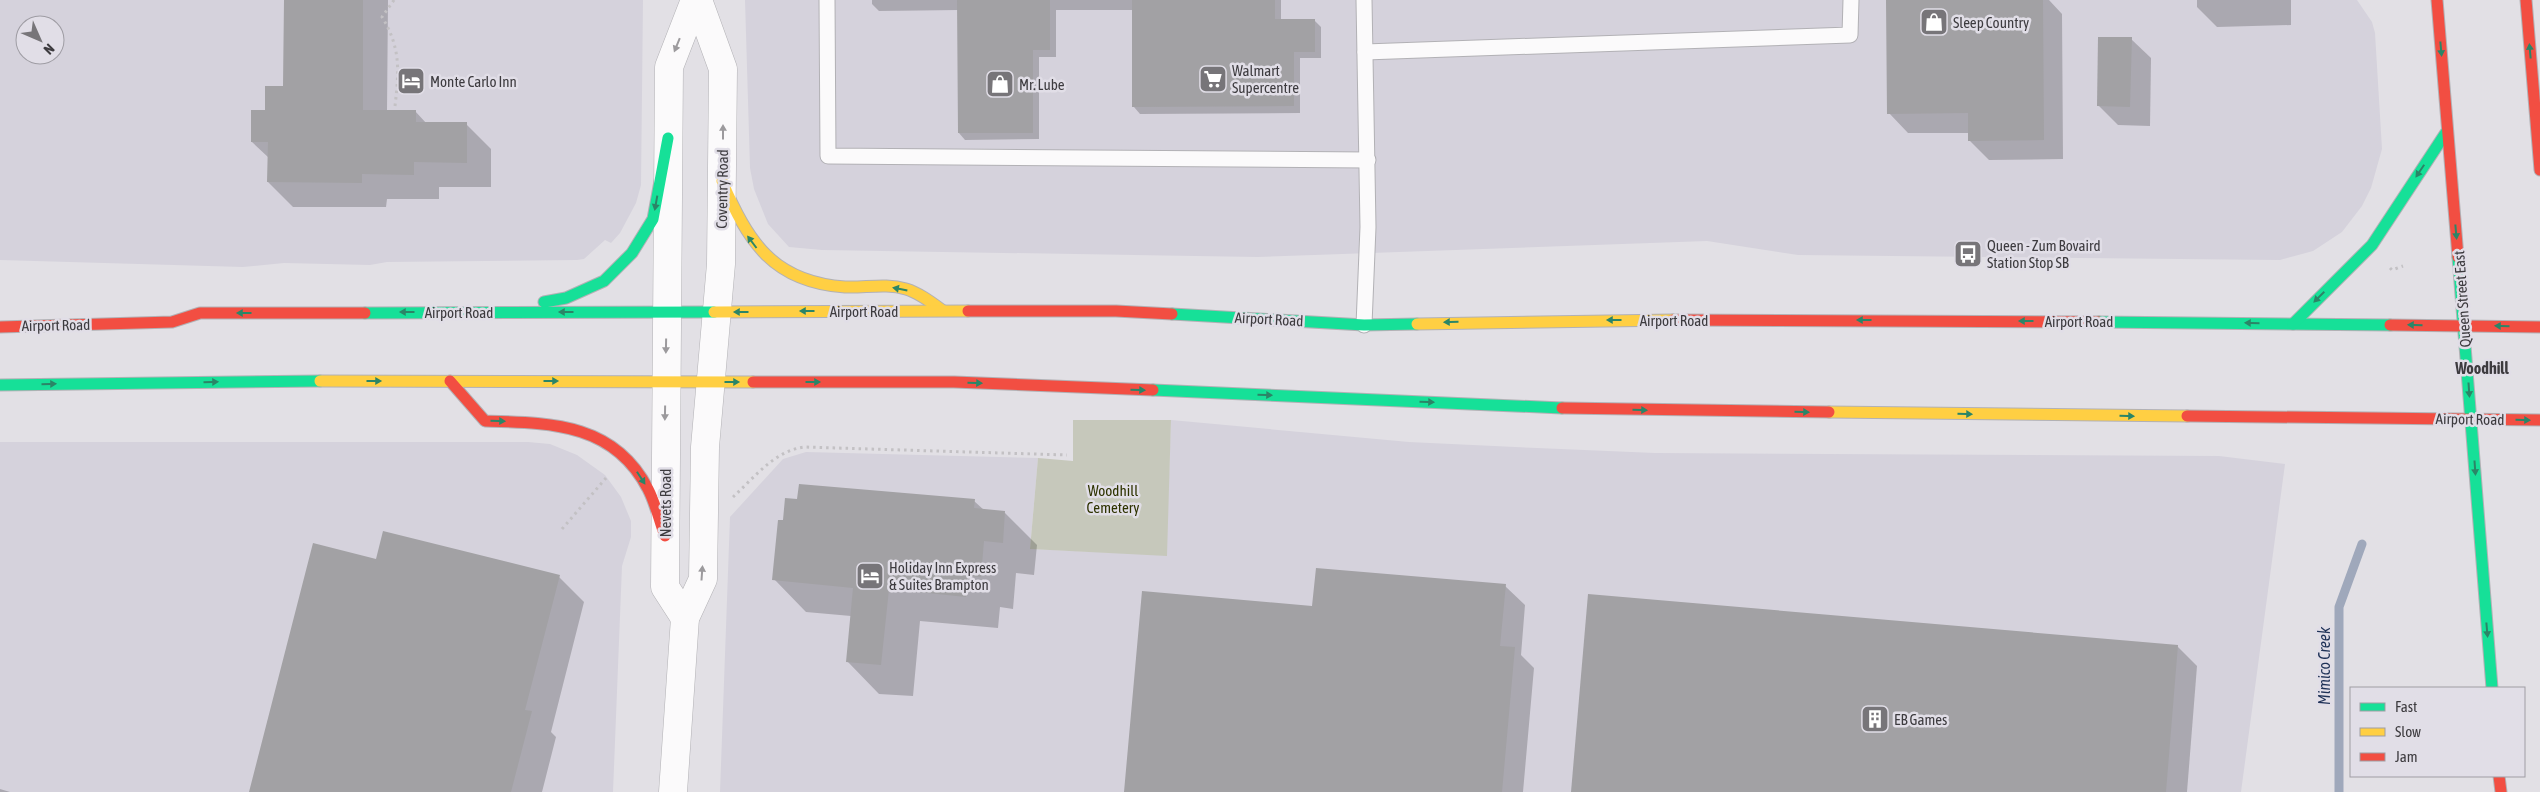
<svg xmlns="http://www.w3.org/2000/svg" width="2540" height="792" viewBox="0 0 2540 792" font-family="'Asap Condensed',sans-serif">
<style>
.built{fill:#d5d2dc;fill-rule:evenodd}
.green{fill:#c6c8bb}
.shadow{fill:#0003}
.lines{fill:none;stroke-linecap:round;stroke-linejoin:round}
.stream{stroke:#9fa8bb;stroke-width:9}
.building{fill:#a2a1a4}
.lane-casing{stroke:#b2b1b5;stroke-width:17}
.street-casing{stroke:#b2b1b5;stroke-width:29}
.fast-casing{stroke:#b2b1b5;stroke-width:13}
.slow-casing{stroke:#b2b1b5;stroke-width:13}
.jam-casing{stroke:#b2b1b5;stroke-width:13}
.path{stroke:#c3c1c4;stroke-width:3;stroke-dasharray:2.5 4;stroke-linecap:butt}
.lane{stroke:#fbfafb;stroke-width:15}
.street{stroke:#fbfafb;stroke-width:28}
.fast{stroke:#16e098;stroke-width:11}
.slow{stroke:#ffcf43;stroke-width:11}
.jam{stroke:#f24e42;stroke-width:11}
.oneway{fill:#9c9a9d}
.oneway2{fill:#2b8567}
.labels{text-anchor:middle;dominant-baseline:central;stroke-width:5;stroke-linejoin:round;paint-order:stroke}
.poi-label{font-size:15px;fill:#3d3b3f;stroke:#e1dee7;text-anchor:start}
.street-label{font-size:15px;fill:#3d3b3f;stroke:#e1dee7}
.park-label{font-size:15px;fill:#2e3300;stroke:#e1dee7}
.neighbourhood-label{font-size:16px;font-weight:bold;fill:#3d3b3f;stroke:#e1dee7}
.water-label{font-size:16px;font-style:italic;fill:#1f3257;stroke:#e1dee7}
</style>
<rect width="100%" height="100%" fill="#e2e0e5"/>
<g class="built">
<path d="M0,0H643L641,185L636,203L620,233L611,243L605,240L584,259L577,260L387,262L370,265L284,263L243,267L0,260ZM25,25H55V55H25Z"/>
<polygon points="745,0 2357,0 2372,22 2375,33 2382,149 2371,188 2362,206 2342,232 2313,251 2280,260 1798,255 1707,241 1258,257 822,250 789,247 768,224 754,189 750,168"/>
<polygon points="1171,420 1409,442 1537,448 1655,453 2219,456 2285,464 2241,792 720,792 730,517 783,459 806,452 1038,458 1030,549 1166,555"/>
<polygon points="0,442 528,442 550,444 577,455 605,475 621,497 631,521 631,537 622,566 613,792 0,792"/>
</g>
<polygon class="green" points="1073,420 1171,420 1167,556 1030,549 1038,458 1073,461"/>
<g class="shadow">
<polygon points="285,0 388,0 387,111 415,111 427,124 466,124 491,149 491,187 439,187 439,199 387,199 386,207 293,207 268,182 269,158 252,142 266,112 284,87"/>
<polygon points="872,0 1281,0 1281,20 1314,20 1321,27 1321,58 1300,58 1300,113 1140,114 1134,107 1133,10 1056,10 1056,57 1039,57 1039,139 965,140 959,133 959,10 879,11 872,4"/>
<polygon points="1887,0 2049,0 2062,14 2063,159 1989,160 1969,140 1969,133 1908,133 1889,113"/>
<polygon points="2197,0 2291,0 2291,25 2217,27 2197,7"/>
<polygon points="2131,39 2151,58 2150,126 2118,125 2098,105"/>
<polygon points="974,501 984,510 1005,513 1037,545 1034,575 1016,573 1013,609 1000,607 998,628 920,621 913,696 879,694 847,661 851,616 806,612 774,579"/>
<polygon points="377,561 559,577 584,602 551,732 556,737 542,792 251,792"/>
<polygon points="1505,586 1525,605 1521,655 1534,668 1523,792 1126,792"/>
<polygon points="2177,646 2197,666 2187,792 1573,792"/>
<polygon points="0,789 10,792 0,792"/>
</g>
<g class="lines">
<polyline class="stream" points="2339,792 2339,607 2362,544"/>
</g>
<g class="building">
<polygon points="284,0 363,0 363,110 416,110 416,122 467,122 467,163 414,162 414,175 362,174 362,183 267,182 268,142 251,142 251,110 265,110 265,86 283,86"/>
<polygon points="957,0 1050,0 1050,50 1033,50 1033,133 958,133"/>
<polygon points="1132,0 1275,0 1275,19 1315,19 1315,52 1294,52 1294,106 1132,107"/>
<polygon points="1886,0 2043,0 2044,140 1968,141 1968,113 1887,114"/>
<polygon points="2098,37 2132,37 2130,107 2097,106"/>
<polygon points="799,484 975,499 974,508 1005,511 1003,543 984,541 981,577 968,576 966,597 889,589 881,665 846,662 853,588 772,580 778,520 783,520 785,498 797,499"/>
<polygon points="383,531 560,575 525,710 532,711 511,792 249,792 313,543 376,559"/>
<polygon points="1316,568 1506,584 1500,646 1515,647 1502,792 1124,792 1142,591 1312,606"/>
<polygon points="1588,594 2178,645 2166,792 1571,792"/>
</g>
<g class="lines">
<defs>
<g id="lane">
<polyline points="827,0 828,156 1368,160"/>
<polyline points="1365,52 1850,35 1851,0"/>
<polyline points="1364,325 1368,227 1364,0"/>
</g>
<g id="street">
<polyline points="685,618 665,587 669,67 695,0"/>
<polyline points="673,792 685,618 703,579 705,447 721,264 723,69 698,0"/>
</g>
<g id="fast">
<polyline points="2458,257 2492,688"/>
<polyline points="544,302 566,298 604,281 632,253 653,219 668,138"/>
<polyline points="365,313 714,312"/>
<polyline points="1172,314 1364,325 1417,324"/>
<polyline points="2099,322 2390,325"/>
<polyline points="2293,324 2372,245 2447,131"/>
<polyline points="0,385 320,381"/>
<polyline points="1153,390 1562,408"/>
</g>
<g id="slow">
<path d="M722,181C748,242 773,282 845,287C865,288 886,283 906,289C919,293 931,302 942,310"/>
<polyline points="714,312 968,311"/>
<polyline points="1417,324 1673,320"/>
<polyline points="320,381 753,382"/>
<polyline points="1829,412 2187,416"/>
</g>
<g id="jam">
<polyline points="2437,0 2458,257"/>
<polyline points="2526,0 2540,170"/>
<polyline points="968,311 1116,311 1172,314"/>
<polyline points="1673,320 2099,322"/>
<polyline points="2390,325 2540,327"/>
<polyline points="0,327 172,322 200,313 365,313"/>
<path d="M450,381L485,421C551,423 614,423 648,489C656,504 659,521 665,536"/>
<polyline points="753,382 954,382 1153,390"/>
<polyline points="1562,408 1829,412"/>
<polyline points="2187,416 2540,420"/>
<polyline points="2499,776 2501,792"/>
</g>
</defs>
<use href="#lane" class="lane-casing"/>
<use href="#street" class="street-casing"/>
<use href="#fast" class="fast-casing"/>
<use href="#slow" class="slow-casing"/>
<use href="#jam" class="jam-casing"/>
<g class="path">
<path d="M394,0L382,17C401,48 399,71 395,106"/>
<polyline points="2390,268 2392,270 2403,266"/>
<path d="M733,497C754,478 774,451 804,447L1067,455"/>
<polyline points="562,529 606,478"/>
</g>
<use href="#lane" class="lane"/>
<use href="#street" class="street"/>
<use href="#fast" class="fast"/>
<use href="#slow" class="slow"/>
<use href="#jam" class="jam"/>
</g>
<defs><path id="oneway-solid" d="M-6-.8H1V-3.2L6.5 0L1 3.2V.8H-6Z" transform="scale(1.25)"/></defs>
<g class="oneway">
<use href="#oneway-solid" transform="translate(677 45) rotate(112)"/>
<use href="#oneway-solid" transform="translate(723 132) rotate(-90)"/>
<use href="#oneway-solid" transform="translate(666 346) rotate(91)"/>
<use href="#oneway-solid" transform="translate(665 413) rotate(91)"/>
<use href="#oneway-solid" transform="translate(702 573) rotate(-86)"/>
</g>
<g class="oneway2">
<use href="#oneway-solid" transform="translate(2441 49) rotate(85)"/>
<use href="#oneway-solid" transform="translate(2530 51) rotate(-95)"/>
<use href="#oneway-solid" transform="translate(2420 171) rotate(124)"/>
<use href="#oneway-solid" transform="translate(656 203) rotate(100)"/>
<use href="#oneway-solid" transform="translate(2456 232) rotate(85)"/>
<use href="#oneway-solid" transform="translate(752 242) rotate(-127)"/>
<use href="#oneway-solid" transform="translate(900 289) rotate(-169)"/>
<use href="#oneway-solid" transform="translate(2319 297) rotate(135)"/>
<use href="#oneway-solid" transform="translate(807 311) rotate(180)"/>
<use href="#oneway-solid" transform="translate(407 312) rotate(180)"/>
<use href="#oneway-solid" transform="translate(566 312) rotate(180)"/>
<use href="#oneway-solid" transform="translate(741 312) rotate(180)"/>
<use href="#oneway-solid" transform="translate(244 313) rotate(180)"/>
<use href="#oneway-solid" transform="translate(1614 320) rotate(180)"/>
<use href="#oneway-solid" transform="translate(1864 320) rotate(-180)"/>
<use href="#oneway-solid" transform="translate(2026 321) rotate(-180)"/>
<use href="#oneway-solid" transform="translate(1451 322) rotate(179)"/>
<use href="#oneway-solid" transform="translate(2252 323) rotate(-179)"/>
<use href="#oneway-solid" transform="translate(2415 325) rotate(-179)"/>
<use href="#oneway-solid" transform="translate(2502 326) rotate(-179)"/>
<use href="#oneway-solid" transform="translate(374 381)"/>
<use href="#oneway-solid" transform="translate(551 381)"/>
<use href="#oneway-solid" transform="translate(211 382) rotate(-1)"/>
<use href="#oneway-solid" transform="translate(732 382)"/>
<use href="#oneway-solid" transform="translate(813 382)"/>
<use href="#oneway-solid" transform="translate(975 383) rotate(2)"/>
<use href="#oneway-solid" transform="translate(49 384) rotate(-1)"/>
<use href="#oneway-solid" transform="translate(1138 390) rotate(2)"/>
<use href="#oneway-solid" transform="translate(2469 390) rotate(86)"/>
<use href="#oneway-solid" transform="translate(1265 395) rotate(2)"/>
<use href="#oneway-solid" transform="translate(1427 402) rotate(2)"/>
<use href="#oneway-solid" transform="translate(1640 410) rotate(1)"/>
<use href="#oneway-solid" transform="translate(1802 412) rotate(1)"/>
<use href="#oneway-solid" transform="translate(1965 414) rotate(1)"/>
<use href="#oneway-solid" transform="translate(2127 416) rotate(1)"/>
<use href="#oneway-solid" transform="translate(2523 420) rotate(1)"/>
<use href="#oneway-solid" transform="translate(498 421) rotate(1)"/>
<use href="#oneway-solid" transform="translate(2475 468) rotate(86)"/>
<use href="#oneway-solid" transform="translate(641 478) rotate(57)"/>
<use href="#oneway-solid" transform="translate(2487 630) rotate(85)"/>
</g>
<defs>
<symbol id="shop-square" viewBox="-11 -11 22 22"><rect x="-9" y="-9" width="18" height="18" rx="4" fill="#777579" stroke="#e1dee7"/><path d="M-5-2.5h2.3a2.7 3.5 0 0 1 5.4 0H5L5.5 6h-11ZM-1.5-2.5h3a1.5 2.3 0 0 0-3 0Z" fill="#fff"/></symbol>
<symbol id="supermarket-square" viewBox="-11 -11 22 22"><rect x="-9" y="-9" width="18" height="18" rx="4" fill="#777579" stroke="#e1dee7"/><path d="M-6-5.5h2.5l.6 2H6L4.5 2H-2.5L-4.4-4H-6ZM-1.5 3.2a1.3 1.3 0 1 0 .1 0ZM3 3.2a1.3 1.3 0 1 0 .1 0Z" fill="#fff"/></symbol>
<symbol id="hotel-square" viewBox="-11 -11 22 22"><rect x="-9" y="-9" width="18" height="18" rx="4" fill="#777579" stroke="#e1dee7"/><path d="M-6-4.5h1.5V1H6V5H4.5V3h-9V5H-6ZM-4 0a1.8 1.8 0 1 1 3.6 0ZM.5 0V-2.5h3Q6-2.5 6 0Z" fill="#fff"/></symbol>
<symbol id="bus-square" viewBox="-11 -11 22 22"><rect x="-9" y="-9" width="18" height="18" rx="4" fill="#777579" stroke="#e1dee7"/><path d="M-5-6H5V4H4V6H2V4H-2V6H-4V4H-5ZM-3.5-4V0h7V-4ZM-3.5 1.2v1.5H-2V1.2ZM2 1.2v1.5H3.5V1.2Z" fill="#fff"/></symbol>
<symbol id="building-square" viewBox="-11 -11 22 22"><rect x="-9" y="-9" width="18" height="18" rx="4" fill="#777579" stroke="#e1dee7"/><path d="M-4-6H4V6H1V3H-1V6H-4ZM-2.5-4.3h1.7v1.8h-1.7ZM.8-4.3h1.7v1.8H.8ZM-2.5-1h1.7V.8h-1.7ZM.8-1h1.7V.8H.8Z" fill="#fff"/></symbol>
</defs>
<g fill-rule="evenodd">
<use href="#shop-square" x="1918" y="6" width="32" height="32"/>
<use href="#supermarket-square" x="1197" y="63" width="32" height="32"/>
<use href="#hotel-square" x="395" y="65" width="32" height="32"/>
<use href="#shop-square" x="984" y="68" width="32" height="32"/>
<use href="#bus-square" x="1952" y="238" width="32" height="32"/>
<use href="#hotel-square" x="854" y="560" width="32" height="32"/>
<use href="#building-square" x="1859" y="703" width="32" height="32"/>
</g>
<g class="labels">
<g class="poi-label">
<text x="1953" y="22">Sleep Country</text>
<text x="1232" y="70">Walmart<tspan x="1232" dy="17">Supercentre</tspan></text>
<text x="430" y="81">Monte Carlo Inn</text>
<text x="1019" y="84">Mr. Lube</text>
<text x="1987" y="245">Queen - Zum Bovaird<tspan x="1987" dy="17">Station Stop SB</tspan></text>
<text x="889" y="567">Holiday Inn Express<tspan x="889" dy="17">&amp; Suites Brampton</tspan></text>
<text x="1894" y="719">EB Games</text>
</g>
<g class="street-label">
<text transform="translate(722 189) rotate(-89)">Coventry Road</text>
<text transform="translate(2462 299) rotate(-94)">Queen Street East</text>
<text x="864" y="311">Airport Road</text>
<text x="459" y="312">Airport Road</text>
<text transform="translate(1269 319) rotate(3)">Airport Road</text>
<text x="1674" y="320">Airport Road</text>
<text x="2079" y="321">Airport Road</text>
<text transform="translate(56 325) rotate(-1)">Airport Road</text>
<text transform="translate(2470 419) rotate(1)">Airport Road</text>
<text transform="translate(665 503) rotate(-90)">Nevets Road</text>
</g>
<g class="park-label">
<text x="1113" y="490">Woodhill<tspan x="1113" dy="17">Cemetery</tspan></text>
</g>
<g class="neighbourhood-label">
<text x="2482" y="368">Woodhill</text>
</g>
<g class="water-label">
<text transform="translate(2324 666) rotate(-90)">Mimico Creek</text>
</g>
</g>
<rect x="2350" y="687" width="175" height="90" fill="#e1dee7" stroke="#9f9da4"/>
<rect x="2360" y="703" width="25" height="8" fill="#16e098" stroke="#9f9da4"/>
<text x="2395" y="712" font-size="15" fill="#3d3b3f">Fast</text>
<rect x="2360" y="728" width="25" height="8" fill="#ffcf43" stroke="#9f9da4"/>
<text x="2395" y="737" font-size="15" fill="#3d3b3f">Slow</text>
<rect x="2360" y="753" width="25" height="8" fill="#f24e42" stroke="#9f9da4"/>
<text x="2395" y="762" font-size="15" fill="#3d3b3f">Jam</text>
<g transform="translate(40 40) rotate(135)"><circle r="24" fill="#e1dee7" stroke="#9f9da4"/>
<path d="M0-4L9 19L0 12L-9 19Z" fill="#777579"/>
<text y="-8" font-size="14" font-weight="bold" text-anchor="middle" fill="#3d3b3f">N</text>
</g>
</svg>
